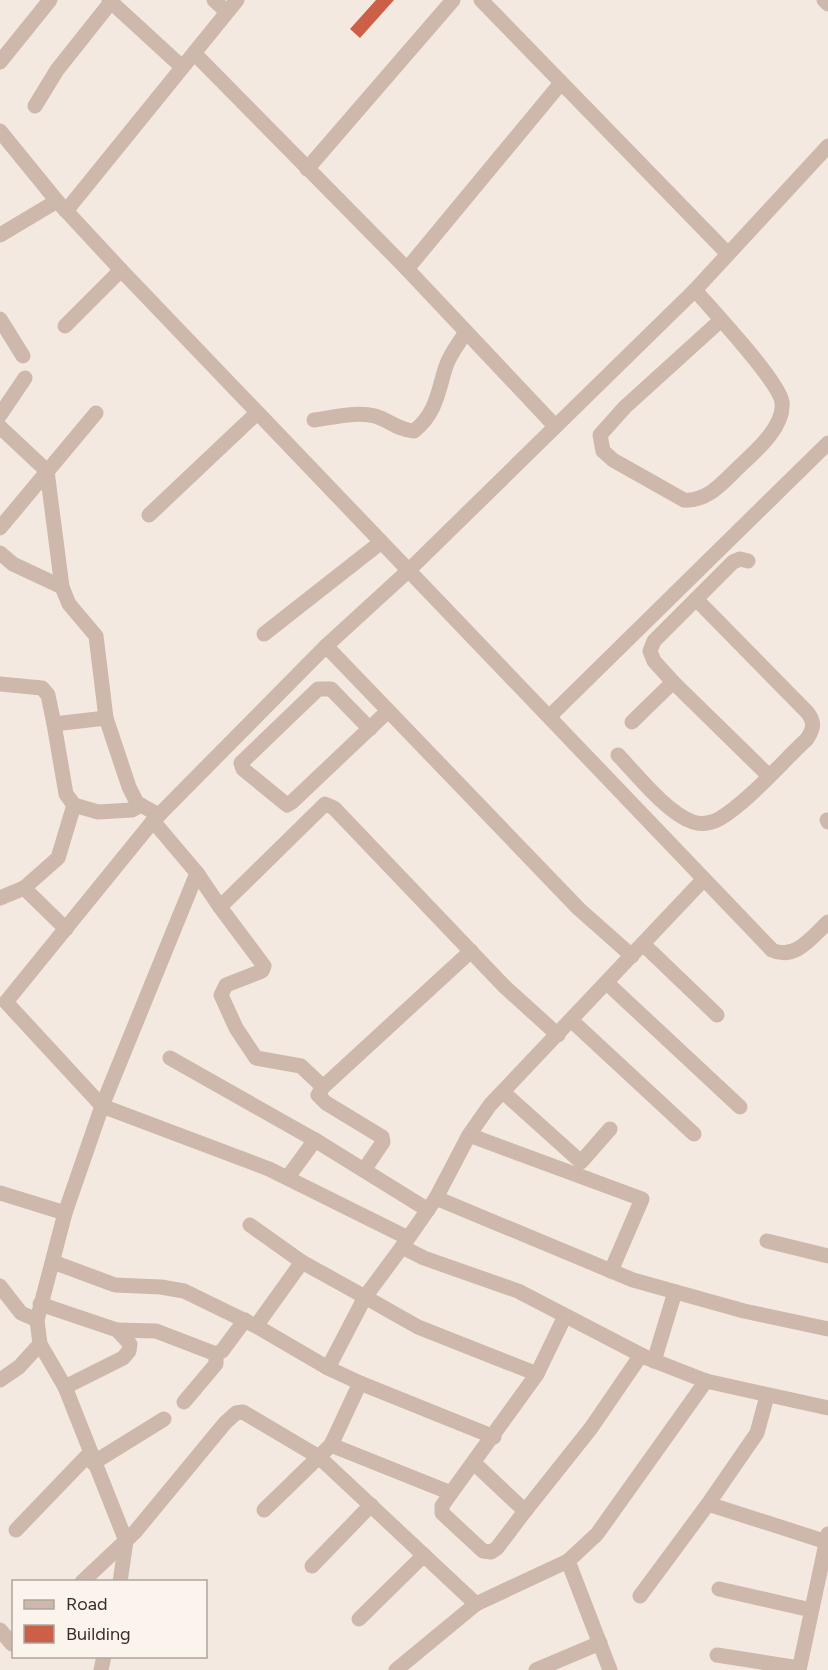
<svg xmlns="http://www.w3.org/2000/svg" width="828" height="1670" viewBox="0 0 828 1670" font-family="Figtree,sans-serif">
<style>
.building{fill:#cb5f47}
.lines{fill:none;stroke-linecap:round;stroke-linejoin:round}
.minor{stroke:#cdb8ab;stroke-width:15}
</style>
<rect width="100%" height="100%" fill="#f4e9e0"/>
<polygon class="building" points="376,0 394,0 360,38 350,29"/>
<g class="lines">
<g class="minor">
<polyline points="109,0 182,67"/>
<polyline points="214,0 227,12"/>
<polyline points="481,0 728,254"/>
<polyline points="824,0 828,4"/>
<polyline points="194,53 407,269 555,426"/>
<polyline points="0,62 50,0"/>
<polyline points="35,106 57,70 111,2"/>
<path d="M0,131L57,201L121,270L772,950C795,961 812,937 828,922"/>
<polyline points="307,169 453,0"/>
<polyline points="66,211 237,0"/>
<polyline points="0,235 57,201"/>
<polyline points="407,269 561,83"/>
<path d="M695,290C712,310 779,381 782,402C785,426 756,451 740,466C724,481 708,502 684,500L613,460L603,451L600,435L625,407L721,320"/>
<polyline points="0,319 23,356"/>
<polyline points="65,326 121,270"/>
<polyline points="0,415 25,378"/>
<path d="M314,420C332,418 356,411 375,416C389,420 398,430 414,431C435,415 438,393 445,369C449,355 459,343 466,332"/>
<polyline points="0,427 47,471 62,587 69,604 96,636 106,718 129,787 137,803 159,815"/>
<polyline points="149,515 257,413"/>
<polyline points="0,528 96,413"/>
<polyline points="0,553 13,564 62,587"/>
<polyline points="696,599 654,641 650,651 654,661 673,682 768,775"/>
<polyline points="264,634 380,543"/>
<polyline points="326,646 579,909 632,956"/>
<polyline points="0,684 42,688 48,695 54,724 106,718"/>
<polyline points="550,716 828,443"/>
<polyline points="632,722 673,682"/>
<polyline points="54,724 66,794 74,805 98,812 132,810 141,805"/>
<polyline points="370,729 331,689 318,689 241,763 243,769 287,805 292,802 388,711"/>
<path d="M618,755C637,775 667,813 693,822C701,825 711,823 719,819C748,802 782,762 807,739C814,728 815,722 807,712L696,599L733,562L740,559L748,561"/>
<polyline points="827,820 828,822"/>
<polyline points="197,873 220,907 325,804 334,808 505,987 558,1035"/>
<polyline points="703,880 490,1105 469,1135 436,1198 402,1247 424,1258 518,1291 647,1358 706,1381 828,1408"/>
<polyline points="24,888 58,858 74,805"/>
<polyline points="0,898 24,888 66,929"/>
<polyline points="220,907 264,966 262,971 226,985 221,995 236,1028 256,1058 301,1066 323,1087"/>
<polyline points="643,944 717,1015"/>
<polyline points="607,983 740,1107"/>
<polyline points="571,1020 694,1134"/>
<polyline points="170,1058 315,1140 428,1210"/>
<polyline points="503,1092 581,1162 610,1129"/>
<polyline points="469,1135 642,1199 611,1271"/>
<polyline points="364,1170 383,1142 382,1137 326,1103 318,1095 323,1087 471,951"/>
<polyline points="288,1177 315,1140"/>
<polyline points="0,1193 65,1213"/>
<polyline points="436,1198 633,1280 744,1311 828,1329"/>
<polyline points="250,1225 302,1262"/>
<polyline points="408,1238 269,1169 102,1106 6,1002 153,821 326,646 408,571 695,290 828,146"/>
<polyline points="767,1241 828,1256"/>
<polyline points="402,1247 365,1297 418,1327 537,1374"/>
<polyline points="53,1262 115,1285 161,1287 184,1291 256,1326 328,1368"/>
<polyline points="0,1286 21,1313 37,1320"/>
<polyline points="40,1304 117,1330 130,1344 129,1351 123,1358 65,1387"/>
<polyline points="256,1326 302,1262 365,1297 328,1368 360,1383 331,1445"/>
<polyline points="117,1330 156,1331 216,1354 222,1351 245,1320"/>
<polyline points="654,1361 675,1292"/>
<polyline points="0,1380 19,1367 40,1344"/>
<polyline points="360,1383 494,1437"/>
<polyline points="184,1402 216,1364 216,1354"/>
<polyline points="93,1463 164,1419"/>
<polyline points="474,1463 525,1511 591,1428 641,1355"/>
<polyline points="451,1493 442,1506 442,1513 483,1551 491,1552 497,1548 525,1511"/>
<polyline points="708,1504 757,1433 767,1396"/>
<polyline points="264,1510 331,1445 451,1493 537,1374 565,1316"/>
<polyline points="16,1530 89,1454"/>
<polyline points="568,1561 610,1670"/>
<polyline points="312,1566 371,1505"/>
<polyline points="82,1582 135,1532 225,1423 236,1413 243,1412 319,1457 476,1604"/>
<polyline points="120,1582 126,1541 65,1387 40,1344 37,1320 65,1213 102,1106 197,873 153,821"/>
<polyline points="719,1589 811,1610"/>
<polyline points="640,1596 708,1504 827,1542"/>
<polyline points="359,1619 424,1555"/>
<polyline points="0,1630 12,1644"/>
<polyline points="717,1655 799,1668"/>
<polyline points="101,1670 104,1656"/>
<polyline points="396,1670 476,1604 568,1561 597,1534 706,1381"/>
<polyline points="536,1670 600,1643"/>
<polyline points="799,1670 828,1534"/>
</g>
</g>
<rect x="12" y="1580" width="195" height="78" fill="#fbf4ed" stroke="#aea59f" stroke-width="1.5"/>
<rect x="24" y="1600" width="30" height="9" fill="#cdb8ab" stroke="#aea59f" stroke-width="1.5"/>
<text x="66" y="1610" font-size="18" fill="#3b2e2a">Road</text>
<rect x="24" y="1625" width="30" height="18" fill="#cb5f47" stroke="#aea59f" stroke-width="1.5"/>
<text x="66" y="1640" font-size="18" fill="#3b2e2a">Building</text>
</svg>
